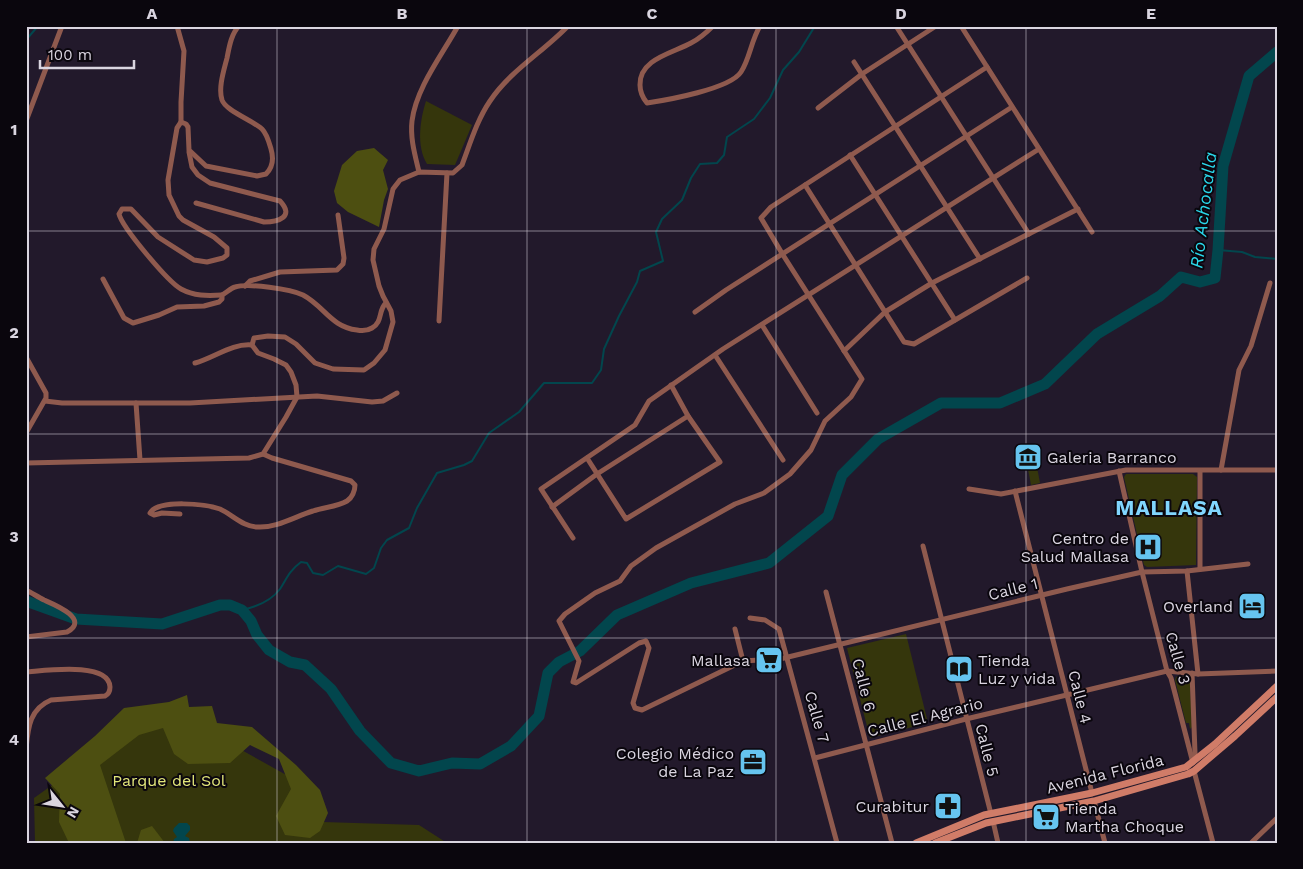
<svg xmlns="http://www.w3.org/2000/svg" width="1303" height="869" viewBox="0 0 1303 869" font-family="'Work Sans',sans-serif">
<style>
.green{fill:#35360c}
.forest{fill:#4d4f11}
.water{fill:#02464d}
.lines{fill:none;stroke-linecap:round;stroke-linejoin:round}
.stream{stroke:#02464d;stroke-width:2}
.river{stroke:#02464d;stroke-width:11}
.street{stroke:#8f5a4e;stroke-width:5}
.secondary{stroke:#d07c68;stroke-width:7}
.grid{fill:none;stroke:#dad5e0;stroke-width:1;stroke-opacity:0.55}
.labels{text-anchor:middle;dominant-baseline:central;stroke-width:4;stroke-linejoin:round;paint-order:stroke}
.poi-label{font-size:16px;fill:#dad5e0;stroke:#0a060d;text-anchor:end}
.street-label{font-size:16px;fill:#dad5e0;stroke:#0a060d}
.park-label{font-size:16px;fill:#e2e67a;stroke:#0a060d}
.water-label{font-size:18px;font-style:italic;fill:#2ad7ea;stroke:#0a060d}
.district-label{font-size:21px;font-weight:bold;letter-spacing:1px;fill:#81d6fe;stroke:#0a060d}
.neatline{fill:none;stroke:#dad5e0;stroke-width:2}
.grid-label{font-size:16px;text-anchor:middle;font-weight:bold;fill:#dad5e0}
</style>
<rect width="100%" height="100%" fill="#22192b"/>
<g class="green">
<path d="M426,101L472,125L455,165L427,164C416,146 420,120 426,101Z"/>
<polygon points="1036,462 1040,483 1031,485 1027,464"/>
<polygon points="1126,474 1193,474 1197,477 1196,565 1147,567 1144,565 1124,477"/>
<polygon points="906,634 928,723 870,738 847,648"/>
<polygon points="1178,676 1186,677 1190,682 1192,727 1190,729 1189,723 1186,723 1175,680 1176,677"/>
<polygon points="169,702 238,748 306,786 323,822 419,825 447,843 35,843 34,798"/>
</g>
<g class="forest">
<polygon points="374,148 388,160 383,170 388,189 384,200 379,227 348,212 337,203 334,191 342,165 357,151"/>
<polygon points="187,695 189,707 212,706 217,723 252,727 296,765 320,790 328,813 320,831 310,838 285,835 276,816 291,789 279,759 250,745 230,763 188,764 174,754 163,728 139,735 100,765 126,843 69,843 59,822 60,794 45,778 95,736 124,708 169,702"/>
<polygon points="152,826 165,843 137,843 141,830"/>
</g>
<polygon class="water" points="179,823 187,823 190,826 190,830 185,836 189,838 190,843 173,843 174,839 177,837 173,831 174,828"/>
<g class="lines">
<g class="stream">
<polyline points="26,40 38,26"/>
<polyline points="1218,250 1242,252 1255,257 1277,259"/>
<path d="M242,610C256,607 271,601 280,589C287,578 289,571 301,562L307,563L313,573L323,575L338,566L366,574L374,568L381,548L387,540L409,528L417,508L437,473L464,465L472,461L489,433L519,412L544,383H592L601,370L604,349L619,316L637,282L640,271L663,261L656,232L662,219L682,200L691,178L700,164L717,163L724,155L727,137L754,119L770,98L783,70L799,52L815,26"/>
</g>
<polyline class="river" points="26,601 76,619 162,624 220,605 230,605 242,610 251,621 257,635 269,650 290,662 305,665 331,689 360,731 391,763 419,771 452,763 480,764 511,746 539,716 548,673 559,662 580,651 617,615 691,583 769,563 828,516 842,475 878,439 941,403 1000,403 1045,384 1097,334 1160,296 1181,277 1200,282 1215,278 1218,250 1223,166 1249,76 1277,52"/>
<g class="street">
<polyline points="177,26 184,51 181,102 181,122"/>
<path d="M713,26C707,32 699,39 691,43C673,53 639,59 640,85C640,92 642,97 647,103C667,100 730,89 741,72C750,58 751,41 760,26"/>
<polyline points="896,26 1029,234"/>
<polyline points="961,26 1092,232"/>
<polyline points="854,62 980,259"/>
<polyline points="987,67 771,207 761,218 783,255 862,379 851,397 825,421 811,450 790,474 764,493 735,504 656,548 631,566 620,581 595,593 565,614 559,621 579,661 573,682 576,683 639,643 646,641 649,648 633,703 635,708 642,710 743,661 780,659 1067,589 1142,572 1187,571 1248,564"/>
<polyline points="818,108 862,74 936,26"/>
<polyline points="26,121 62,26"/>
<path d="M189,152L192,167L198,175L210,183L280,201C295,217 278,222 264,222L196,203"/>
<polyline points="850,155 955,320"/>
<path d="M419,172C415,155 410,138 412,121C416,88 442,55 458,26"/>
<polyline points="805,185 904,342 914,344 1027,278"/>
<path d="M103,279L124,318L133,323L159,315L177,307L204,306L219,302L222,299V295C226,293 231,288 235,287C249,283 290,289 303,295C324,306 331,327 357,330C362,331 367,331 372,328C383,322 378,310 386,303"/>
<polyline points="245,286 250,281 280,272 337,270 343,264 344,258 338,215"/>
<path d="M222,295C207,296 194,296 181,289C168,282 122,227 119,214L122,209H131L158,237L194,260L207,262L223,258L227,255V248L214,237L183,220L179,216L169,195L168,180L177,128L181,122L186,124L188,127L189,150L206,166L257,176L266,174C273,167 274,159 271,149C269,142 267,134 262,129C252,120 226,111 222,100C218,88 224,70 227,58C229,48 231,34 239,26"/>
<polyline points="695,312 726,290 1012,107"/>
<polyline points="439,321 447,173"/>
<polyline points="762,325 817,413"/>
<polyline points="844,351 885,312 932,283 1078,209"/>
<polyline points="715,355 783,460"/>
<polyline points="26,357 46,393 46,398 26,433"/>
<path d="M195,363C214,358 232,343 252,345"/>
<polyline points="45,401 62,403 190,403 317,396 372,402 383,401 397,393"/>
<polyline points="136,403 140,460"/>
<polyline points="587,458 626,519 720,462 688,416 671,385"/>
<path d="M26,463L249,458L263,454L286,417L297,397L296,385L291,372L286,365L274,359L258,353L252,345L254,338L268,336L285,337L296,344L315,363L333,369L364,370L374,363L385,350L393,322L391,311L383,296L379,286L373,260L374,249L384,229L393,189L400,180L419,172L453,173L462,165C470,144 477,120 490,101C510,71 543,52 568,26"/>
<polyline points="1221,470 1239,370 1251,346 1270,283"/>
<polyline points="1119,471 1142,572 1167,671 1171,678 1193,763"/>
<polyline points="969,489 1001,494 1126,470 1277,470"/>
<polyline points="1015,491 1092,793"/>
<polyline points="552,507 597,474 688,416"/>
<path d="M180,514L162,513L154,515L150,513C159,499 206,504 220,509C233,515 243,527 258,527C277,528 296,516 313,511C324,507 337,507 347,501C352,498 355,491 355,485L351,481L272,458L263,454"/>
<polyline points="573,538 541,489 635,425 649,401 723,349 1039,149"/>
<polyline points="923,546 991,814"/>
<polyline points="1200,569 1200,471"/>
<polyline points="1187,571 1198,674"/>
<path d="M26,590C32,593 38,597 44,600C53,604 91,619 67,632L26,637"/>
<polyline points="826,592 892,843"/>
<polyline points="750,618 765,620 779,629 837,843"/>
<polyline points="735,629 743,661"/>
<path d="M26,672C43,671 109,661 110,687C110,691 109,694 105,696L51,700C29,709 28,729 26,749"/>
<polyline points="1192,673 1195,753 1193,762"/>
<polyline points="815,758 966,719 1167,671 1198,674 1277,671"/>
<polyline points="1194,771 1213,843"/>
<polyline points="1094,801 1105,843"/>
<polyline points="993,821 998,843"/>
<polyline points="1251,843 1277,818"/>
</g>
<g class="secondary">
<polyline points="916,843 984,815 1092,793 1186,767 1215,744 1277,686"/>
<polyline points="935,843 986,823 1094,801 1188,774 1194,771 1235,736 1277,697"/>
</g>
</g>
<path class="grid" d="M277,26V843M527,26V843M776,26V843M1026,26V843M26,231H1277M26,434H1277M26,638H1277"/>
<defs>
<symbol id="museum-square" viewBox="-11 -11 22 22"><rect x="-9" y="-9" width="18" height="18" rx="4" fill="#66c4ef" stroke="#0a060d"/><path d="M0-6L6-3V-2H-6V-3ZM-5-1h2V3h-2ZM-1-1h2V3h-2ZM3-1h2V3H3ZM-6 4H6V6H-6Z" fill="#111"/></symbol>
<symbol id="hospital-square" viewBox="-11 -11 22 22"><rect x="-9" y="-9" width="18" height="18" rx="4" fill="#66c4ef" stroke="#0a060d"/><path d="M-5-5h3v3.5h4V-5h3V5h-3V1.5h-4V5h-3Z" fill="#111"/></symbol>
<symbol id="hotel-square" viewBox="-11 -11 22 22"><rect x="-9" y="-9" width="18" height="18" rx="4" fill="#66c4ef" stroke="#0a060d"/><path d="M-6-4.5h1.5V1H6V5H4.5V3h-9V5H-6ZM-4 0a1.8 1.8 0 1 1 3.6 0ZM.5 0V-2.5h3Q6-2.5 6 0Z" fill="#111"/></symbol>
<symbol id="supermarket-square" viewBox="-11 -11 22 22"><rect x="-9" y="-9" width="18" height="18" rx="4" fill="#66c4ef" stroke="#0a060d"/><path d="M-6-5.5h2.5l.6 2H6L4.5 2H-2.5L-4.4-4H-6ZM-1.5 3.2a1.3 1.3 0 1 0 .1 0ZM3 3.2a1.3 1.3 0 1 0 .1 0Z" fill="#111"/></symbol>
<symbol id="library-square" viewBox="-11 -11 22 22"><rect x="-9" y="-9" width="18" height="18" rx="4" fill="#66c4ef" stroke="#0a060d"/><path d="M-6-4Q-3-5.5-.7-3.5V5Q-3 3-6 4ZM6-4Q3-5.5 .7-3.5V5Q3 3 6 4Z" fill="#111"/></symbol>
<symbol id="office-square" viewBox="-11 -11 22 22"><rect x="-9" y="-9" width="18" height="18" rx="4" fill="#66c4ef" stroke="#0a060d"/><path d="M-6-3h4V-5.5h4V-3h4V5H-6ZM-1-4.5V-3h2v-1.5ZM-6 0V1H6V0Z" fill="#111"/></symbol>
<symbol id="pharmacy-square" viewBox="-11 -11 22 22"><rect x="-9" y="-9" width="18" height="18" rx="4" fill="#66c4ef" stroke="#0a060d"/><path d="M-2-6h4v4h4v4h-4v4h-4v-4h-4v-4h4Z" fill="#111"/></symbol>
</defs>
<g fill-rule="evenodd">
<use href="#museum-square" x="1012" y="441" width="32" height="32"/>
<use href="#hospital-square" x="1132" y="531" width="32" height="32"/>
<use href="#hotel-square" x="1236" y="590" width="32" height="32"/>
<use href="#supermarket-square" x="753" y="644" width="32" height="32"/>
<use href="#library-square" x="943" y="653" width="32" height="32"/>
<use href="#office-square" x="737" y="746" width="32" height="32"/>
<use href="#pharmacy-square" x="932" y="790" width="32" height="32"/>
<use href="#supermarket-square" x="1030" y="801" width="32" height="32"/>
</g>
<g class="labels">
<g class="poi-label">
<text x="1047" y="457" text-anchor="start">Galeria Barranco</text>
<text x="1129" y="538">Centro de<tspan x="1129" dy="18">Salud Mallasa</tspan></text>
<text x="1233" y="606">Overland</text>
<text x="750" y="660">Mallasa</text>
<text x="978" y="660" text-anchor="start">Tienda<tspan x="978" dy="18">Luz y vida</tspan></text>
<text x="734" y="753">Colegio Médico<tspan x="734" dy="18">de La Paz</tspan></text>
<text x="929" y="806">Curabitur</text>
<text x="1065" y="808" text-anchor="start">Tienda<tspan x="1065" dy="18">Martha Choque</tspan></text>
</g>
<g class="street-label">
<text transform="translate(1013 589) rotate(-14)">Calle 1</text>
<text transform="translate(1178 658) rotate(74)">Calle 3</text>
<text transform="translate(864 685) rotate(76)">Calle 6</text>
<text transform="translate(1080 697) rotate(76)">Calle 4</text>
<text transform="translate(817 717) rotate(74)">Calle 7</text>
<text transform="translate(925 717) rotate(-14)">Calle El Agrario</text>
<text transform="translate(987 750) rotate(76)">Calle 5</text>
<text transform="translate(1105 774) rotate(-14)">Avenida Florida</text>
</g>
<g class="park-label">
<text x="169" y="780">Parque del Sol</text>
</g>
<g class="water-label">
<text transform="translate(1203 210) rotate(-83)">Río Achocalla</text>
</g>
<g class="district-label">
<text x="1169" y="507">MALLASA</text>
</g>
</g>
<rect width="1303" height="869" fill="none" stroke="#0a060d" stroke-width="55"/>
<g transform="translate(62 806) rotate(120)" stroke="#0a060d" stroke-width="4" paint-order="stroke">
<path d="M0-4L9 19L0 12L-9 19Z" fill="#dad5e0"/>
<text y="-8" font-size="14" font-weight="bold" text-anchor="middle" fill="#dad5e0">N</text>
</g>
<path d="M40 60v8h94v-8" fill="none" stroke="#dad5e0" stroke-width="2.5"/>
<text x="48" y="60" font-size="15" fill="#dad5e0" stroke="#0a060d" stroke-width="4" paint-order="stroke">100 m</text>
<rect x="28" y="28" width="1248" height="814" class="neatline"/>
<g class="grid-label">
<text x="152" y="19">A</text>
<text x="402" y="19">B</text>
<text x="652" y="19">C</text>
<text x="901" y="19">D</text>
<text x="1151" y="19">E</text>
<text x="14" y="135">1</text>
<text x="14" y="338">2</text>
<text x="14" y="542">3</text>
<text x="14" y="745">4</text>
</g>
</svg>
